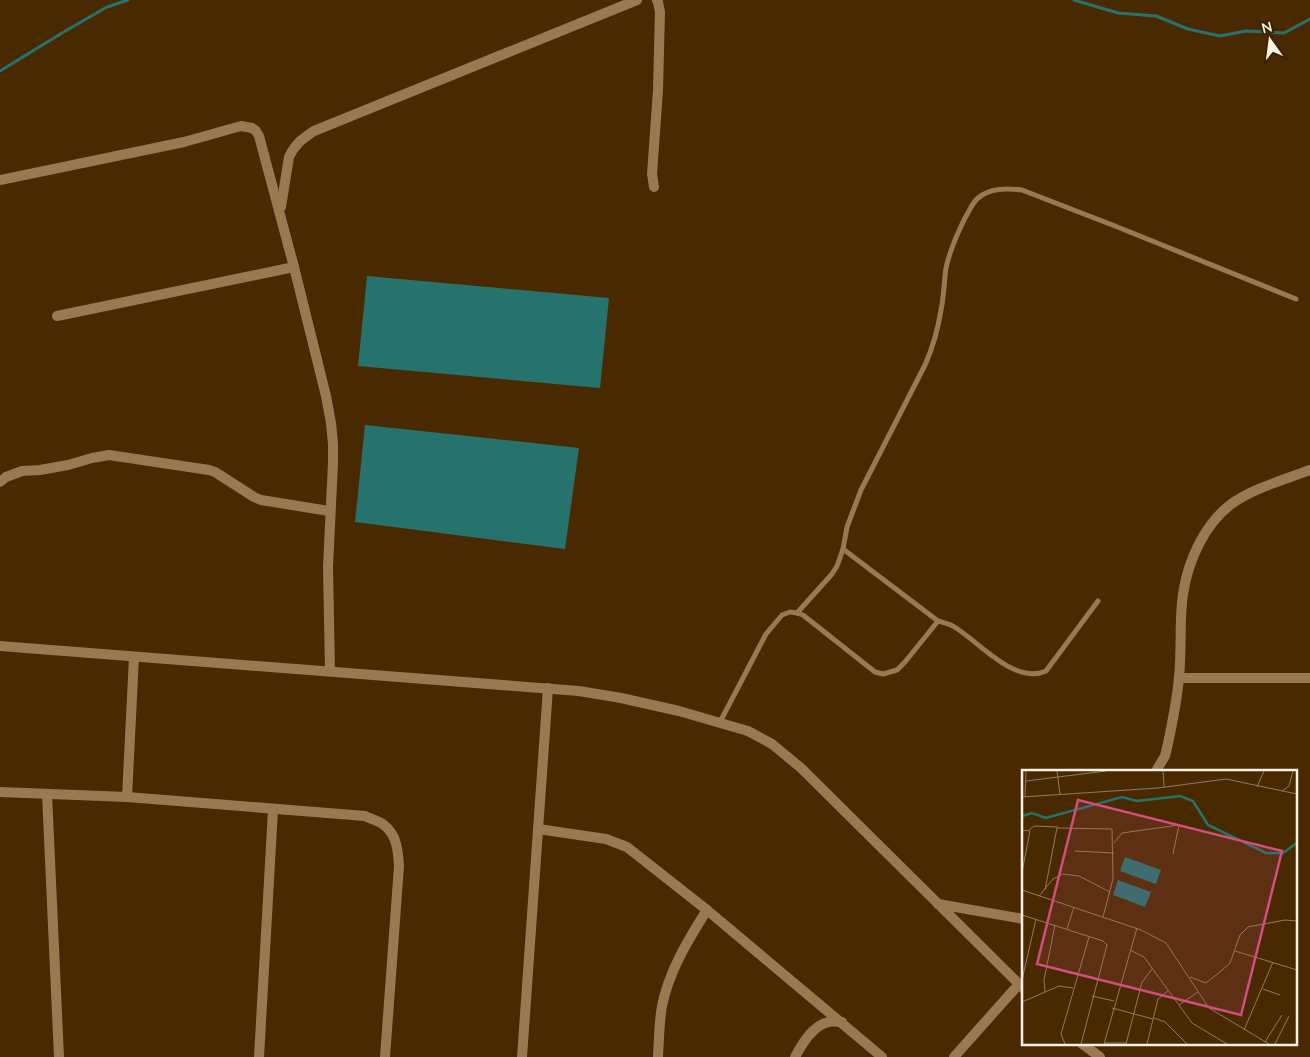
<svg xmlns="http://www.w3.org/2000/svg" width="1310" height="1057" viewBox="0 0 1310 1057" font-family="'Nunito Sans',sans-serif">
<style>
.water{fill:#26726d}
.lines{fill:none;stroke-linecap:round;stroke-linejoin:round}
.stream{stroke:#26726d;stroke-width:3}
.service{stroke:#9a7852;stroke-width:5}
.minor{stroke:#9a7852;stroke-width:10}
.tertiary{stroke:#9a7852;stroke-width:10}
.inset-river{fill:none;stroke:#26726d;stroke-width:2.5}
.inset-road{fill:none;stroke:#917a5c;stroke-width:1}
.view{fill:#d14e7e;fill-opacity:0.15;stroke:#d14e7e;stroke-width:2.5}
.inset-edge{fill:none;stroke:#fef2e5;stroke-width:2.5}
</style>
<rect width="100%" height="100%" fill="#492a00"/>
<g class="water">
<polygon points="367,276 609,298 600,388 358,366"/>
<polygon points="365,425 579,448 565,549 355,522"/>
</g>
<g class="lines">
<g class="stream">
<polyline points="1074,0 1118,13 1156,16 1188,29 1220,36 1246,31 1284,33 1310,19"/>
<polyline points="0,71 62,33 107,7 128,0"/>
</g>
<g class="service">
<path d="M843,549L938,621C944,623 951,624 956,628C980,643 1015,685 1046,671L1098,601"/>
<path d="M797,613L832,574L837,566L843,549L847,527L861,490L925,365C933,347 938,329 941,310C944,296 944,282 946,268C950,250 957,234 965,218C969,212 972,203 978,198C990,188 1006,188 1022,190L1115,226L1296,299"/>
<polyline points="720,722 766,634 782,615 790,612 797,613 803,615 875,672 883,674 897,670 905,662 938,621"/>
</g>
<g class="minor">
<polyline points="0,180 184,142 241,126 252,128 256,131 259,136 294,267 326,396 331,423 333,444 333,463 328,567 330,671"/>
<polyline points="654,187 652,174 658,90 660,12 658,2 657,0"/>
<path d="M281,207L289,157C295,144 302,139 314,131L637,0"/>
<polyline points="57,316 294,267"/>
<polyline points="0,482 6,477 22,471 40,470 68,465 92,458 109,455 209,470 215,472 254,497 261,500 329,511"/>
<polyline points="1179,678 1310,678"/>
<path d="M1156,771L1165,756L1167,748C1172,725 1177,701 1179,677C1182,649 1179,621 1183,594C1188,561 1204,525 1230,505C1253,488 1284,480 1310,470"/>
<path d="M0,792L127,797L365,816C371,819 380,821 384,825C397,835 398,851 399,866L385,1057"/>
<polyline points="47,794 59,1057"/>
<polyline points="127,797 134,657"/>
<polyline points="538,829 606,839 627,847 707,910 882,1057"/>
<polyline points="938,904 1024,919"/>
<polyline points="259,1057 273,810"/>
<polyline points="522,1057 548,688"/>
<path d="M658,1057C659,1040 659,1023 662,1006C669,971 688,940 707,910"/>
<path d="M795,1057C802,1044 813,1025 829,1022C833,1021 838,1022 842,1022"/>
<polyline points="954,1057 1019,984"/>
</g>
<g class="tertiary">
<polyline points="0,646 579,691 621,698 679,711 748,731 772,744 801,768 1024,989"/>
<polyline points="1081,1043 1100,1057"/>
</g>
</g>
<g transform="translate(1022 770)">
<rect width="275" height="275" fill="#492a00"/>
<path d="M103,87L139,100L134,114L98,101ZM96,110L129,122L123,137L91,125Z" fill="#26726d"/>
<path class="inset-river" d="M0,46L10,43L24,48L100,27L115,31L158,26L171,31L186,55L244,83H261L275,73"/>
<path class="inset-road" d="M35,1L38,24M141,1L142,17M4,11L84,1M235,17L242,1M260,21L267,16L271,1M0,27L136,18L204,9L275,24M3,27L4,1M0,60L8,61L0,102M7,60L12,56L36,57M92,73L100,63L157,55L151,84M53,81L92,83M0,120L119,160L144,173L187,238L247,274M23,120L35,58L90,59L91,109L81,147M17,126L31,109L41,104L57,106L88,122M0,145L81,171L85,175L59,274M45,159L52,137M108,180L122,187L170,253L205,274M213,181L275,200M168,207L184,213L199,201L208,193L218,165L226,157L263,150L275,151M0,210L14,149M241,219L258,225M23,222L22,210L33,155M70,226L92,231M0,232L37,216L51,218M157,235L176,222M90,238L131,249M132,248L143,252L165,274M222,260L251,192M243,272L260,245M82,273H104M43,274L39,264L67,167M82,274L115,158M104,274L120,212L130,199M125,274L136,229L146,221M253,274L267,246"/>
<path class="view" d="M56,30L260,81L219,245L15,194Z"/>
<rect width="275" height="275" class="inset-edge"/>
</g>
<g transform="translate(1270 40) rotate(346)" stroke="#3a2204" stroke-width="4" paint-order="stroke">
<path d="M0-4L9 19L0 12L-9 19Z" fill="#fef2e5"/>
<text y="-8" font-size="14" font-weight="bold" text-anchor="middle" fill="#fef2e5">N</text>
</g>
</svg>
